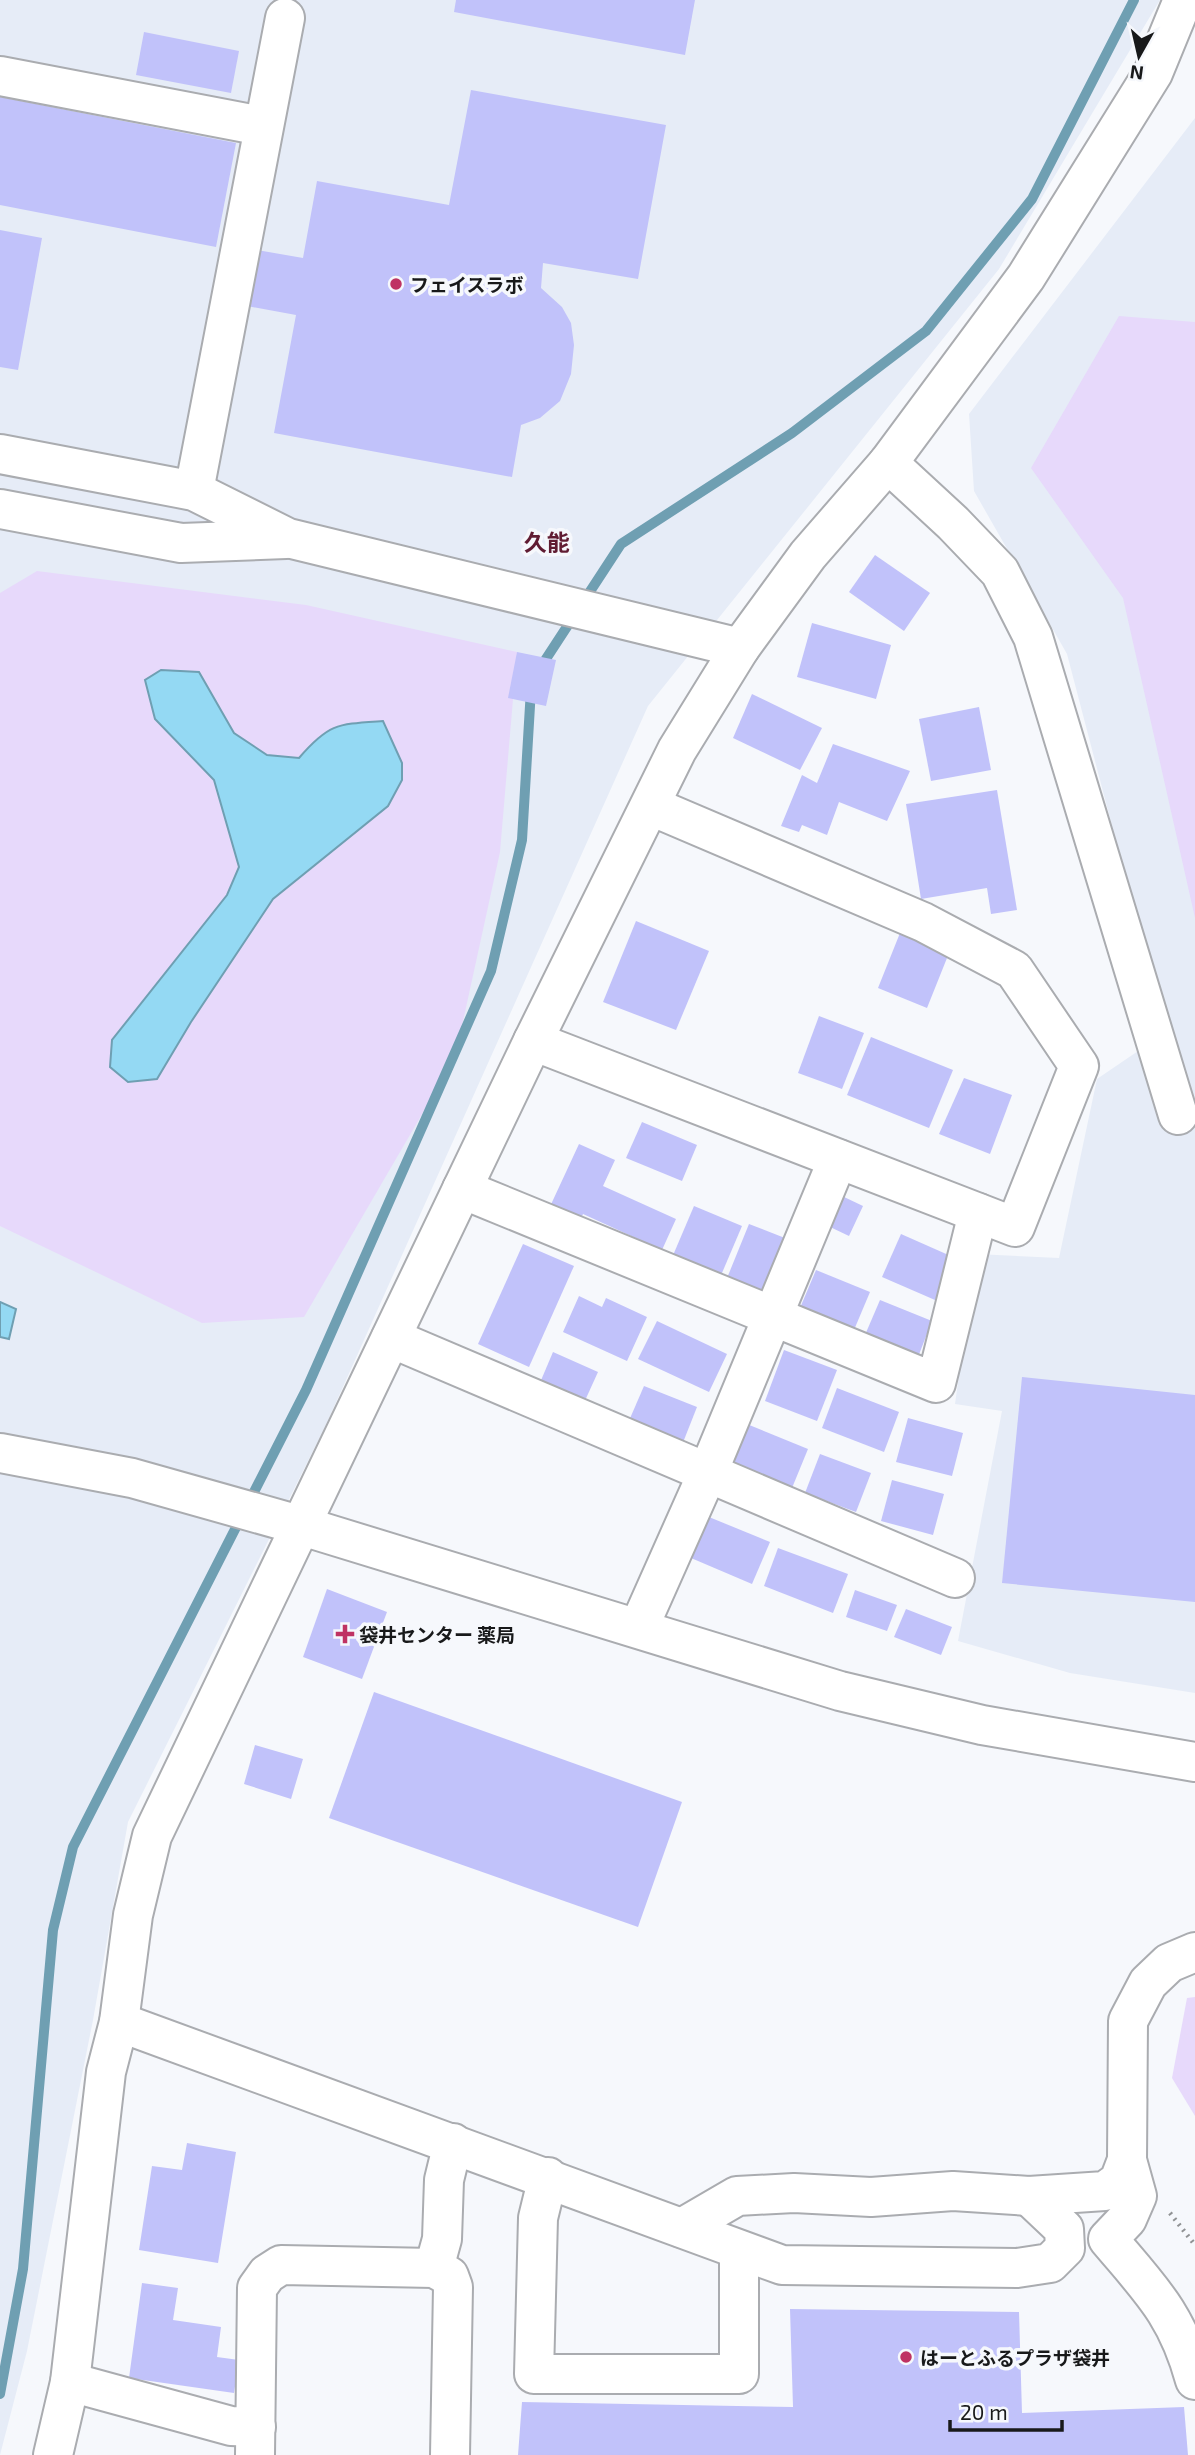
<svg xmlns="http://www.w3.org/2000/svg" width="1195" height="2455" viewBox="0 0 1195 2455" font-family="'Exo 2','Noto Sans JP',sans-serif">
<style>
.built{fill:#e6ecf7}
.green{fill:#e7d9fb}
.water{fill:#94d9f3;stroke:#6f9fb2;stroke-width:2}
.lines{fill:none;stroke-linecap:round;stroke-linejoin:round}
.stream{stroke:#6f9fb2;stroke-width:10}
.building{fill:#c1c2fa}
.minor-casing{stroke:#aaacb0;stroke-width:42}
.path{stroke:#909294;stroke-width:4.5;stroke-dasharray:2 5;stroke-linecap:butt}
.minor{stroke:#fff;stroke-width:38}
.poi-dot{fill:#bf3263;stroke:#f6f8fc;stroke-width:2.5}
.labels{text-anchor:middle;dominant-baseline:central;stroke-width:7;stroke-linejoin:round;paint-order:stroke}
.poi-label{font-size:19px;font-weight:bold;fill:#18191a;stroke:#f6f8fc;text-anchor:start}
.quarter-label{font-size:23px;font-weight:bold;fill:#601c32;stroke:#f6f8fc}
</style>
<rect width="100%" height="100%" fill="#f6f8fc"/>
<g class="built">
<polygon points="0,0 1160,0 999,269 648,706 325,1427 128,1822 93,2020 27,2351 0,2455"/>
<polygon points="1195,118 1195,1693 1070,1673 958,1641 1002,1411 955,1404 976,1254 1059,1258 1097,1079 1166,1032 1067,654 974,491 969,414"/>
</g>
<g class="green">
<polygon points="1119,316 1195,322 1195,918 1123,598 1031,468"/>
<polygon points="37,571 306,605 517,652 500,852 458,1044 439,1085 304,1317 202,1323 0,1226 0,593"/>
<polygon points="1195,1997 1195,2116 1172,2078 1187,1998"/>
</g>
<g class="water">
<path d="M161,670L199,672L234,733L267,755L299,758C329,723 338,724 383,721L402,763V780L388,806L273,899L191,1022L157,1079L128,1082L110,1067L112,1040L227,895L239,867L214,780L155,719L145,680Z"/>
<polygon points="0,1302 16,1309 9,1339 0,1337"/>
</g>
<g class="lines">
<g class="stream">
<polyline points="540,668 621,544 792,433 926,331 1032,199 1134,0"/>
<polyline points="0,2394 23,2269 53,1930 73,1847 306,1390 491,971 522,840 531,689"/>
</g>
</g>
<g class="building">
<polygon points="456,0 695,0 685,55 454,12"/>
<polygon points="144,32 239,51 231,93 136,75"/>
<polygon points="471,90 666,125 638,279 543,263 541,288 562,307 571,323 574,345 571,374 560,401 540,418 521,425 512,477 274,433 296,315 247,306 257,250 303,258 317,181 449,205"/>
<polygon points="0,97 236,143 216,247 0,205"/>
<polygon points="0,230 42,238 18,370 0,367"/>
<polygon points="875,555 930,593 904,631 849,592"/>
<polygon points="812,623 891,645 876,699 797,677"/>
<polygon points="517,652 556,660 546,706 508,698"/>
<polygon points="752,694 822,728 800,770 733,738"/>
<polygon points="979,707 991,770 931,781 919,719"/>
<polygon points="833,744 910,771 887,821 839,802 827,835 802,825 799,832 781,826 802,775 817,783"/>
<polygon points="997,790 1017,910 991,914 987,888 921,899 906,804"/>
<polygon points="636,921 709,951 676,1030 603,1002"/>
<polygon points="900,933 949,953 927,1008 878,988"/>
<polygon points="819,1016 864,1033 842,1089 798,1073"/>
<polygon points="871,1037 953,1070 929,1128 847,1095"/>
<polygon points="964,1078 1012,1095 990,1154 939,1134"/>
<polygon points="642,1122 697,1145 682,1181 626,1158"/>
<polygon points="579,1144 615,1160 603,1186 676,1219 662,1250 583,1214 577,1227 547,1213"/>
<polygon points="842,1196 863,1206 849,1236 828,1226"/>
<polygon points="694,1206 742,1226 719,1280 671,1260"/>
<polygon points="749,1224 790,1240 765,1300 725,1283"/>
<polygon points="901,1234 953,1257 935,1300 882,1277"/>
<polygon points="523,1244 574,1266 529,1367 478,1344"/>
<polygon points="816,1270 870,1292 854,1330 800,1308"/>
<polygon points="579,1296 602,1307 606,1298 647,1317 627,1361 563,1332"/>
<polygon points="880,1300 932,1321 918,1357 865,1335"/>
<polygon points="657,1321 727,1354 709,1392 638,1359"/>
<polygon points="784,1350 837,1370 817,1421 765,1401"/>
<polygon points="553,1352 598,1372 583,1405 539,1385"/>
<polygon points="1022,1377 1195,1395 1195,1602 1002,1583"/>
<polygon points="644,1386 697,1407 682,1445 628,1423"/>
<polygon points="837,1388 899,1412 884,1452 822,1428"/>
<polygon points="908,1418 963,1433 952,1476 896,1462"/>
<polygon points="742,1422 808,1449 792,1488 726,1461"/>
<polygon points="820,1454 871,1473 856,1512 805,1493"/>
<polygon points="892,1480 944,1494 933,1535 881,1521"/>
<polygon points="709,1517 770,1542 752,1584 691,1558"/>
<polygon points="778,1548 848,1574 833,1613 764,1586"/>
<polygon points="327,1589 387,1612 362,1679 303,1657"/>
<polygon points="855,1590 897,1605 887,1631 846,1617"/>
<polygon points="906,1609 952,1627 941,1655 894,1637"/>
<polygon points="374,1692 682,1802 638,1927 329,1818"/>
<polygon points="255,1745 303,1759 291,1799 244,1784"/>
<polygon points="187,2143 236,2152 218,2263 139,2250 152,2166 182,2170"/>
<polygon points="142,2283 178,2288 173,2320 221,2327 217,2357 239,2360 234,2393 129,2378"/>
<polygon points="790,2309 1019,2312 1022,2413 1184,2407 1188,2455 518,2455 522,2402 793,2407"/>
</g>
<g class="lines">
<defs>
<g id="minor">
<polyline points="0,76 262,126"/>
<polyline points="0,454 194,491 288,538 740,648"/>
<polyline points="888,463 953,523 1000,572 1033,637 1178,1115"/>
<polyline points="194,491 285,18"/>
<polyline points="0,509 181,543 286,539"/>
<polyline points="533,1041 1015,1227 1079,1066 1014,970 923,922 651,806"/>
<polyline points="462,1189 936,1383 978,1213"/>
<polyline points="391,1338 955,1578"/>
<polyline points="0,1453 132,1478 299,1525 840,1691 982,1725 1195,1762"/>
<polyline points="639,1627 708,1472 838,1159"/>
<path d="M1195,1952L1169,1963L1148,1983L1128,2021L1127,2160L1137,2196L1127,2219L1108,2239C1151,2290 1177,2314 1195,2380"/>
<polyline points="119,2022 782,2265 1017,2268 1050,2263 1065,2248 1064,2229 1029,2196"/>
<polyline points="548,2177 538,2218 534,2374 739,2374 739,2250"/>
<polyline points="682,2228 737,2196 794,2193 871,2197 953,2191 1029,2196 1105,2191 1119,2181 1127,2160"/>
<polyline points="434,2268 442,2239 444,2180 453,2143"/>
<polyline points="70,2382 231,2426 256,2427"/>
<polyline points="53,2455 70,2382 106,2072 119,2022 133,1915 152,1836 533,1041 677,750 740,648 808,555 888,463 1026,277 1153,73 1183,0"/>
<polyline points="255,2455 257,2288 267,2274 281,2265 434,2268 449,2276 453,2287 450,2455"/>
</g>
</defs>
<use href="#minor" class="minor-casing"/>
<polyline class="path" points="1170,2213 1195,2245"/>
<use href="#minor" class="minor"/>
</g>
<g class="poi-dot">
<circle cx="396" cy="284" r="7"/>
<path d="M341.5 1623.5h7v7h7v7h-7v7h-7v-7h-7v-7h7z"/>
<circle cx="906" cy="2357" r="7"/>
</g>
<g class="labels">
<g class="poi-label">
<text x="410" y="284">フェイスラボ</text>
<text x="359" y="1634">袋井センター 薬局</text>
<text x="920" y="2357">はーとふるプラザ袋井</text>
</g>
<g class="quarter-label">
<text x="547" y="542">久能</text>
</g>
</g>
<g transform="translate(1139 56) rotate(188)" stroke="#f6f8fc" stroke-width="5" paint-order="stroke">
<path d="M0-5L12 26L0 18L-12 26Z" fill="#18191a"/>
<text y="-10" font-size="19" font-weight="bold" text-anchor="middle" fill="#18191a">N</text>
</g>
<path d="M950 2420v10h112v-10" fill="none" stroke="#18191a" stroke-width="3.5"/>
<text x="960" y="2420" font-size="21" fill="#18191a" stroke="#f6f8fc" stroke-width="5" paint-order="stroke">20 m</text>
</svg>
